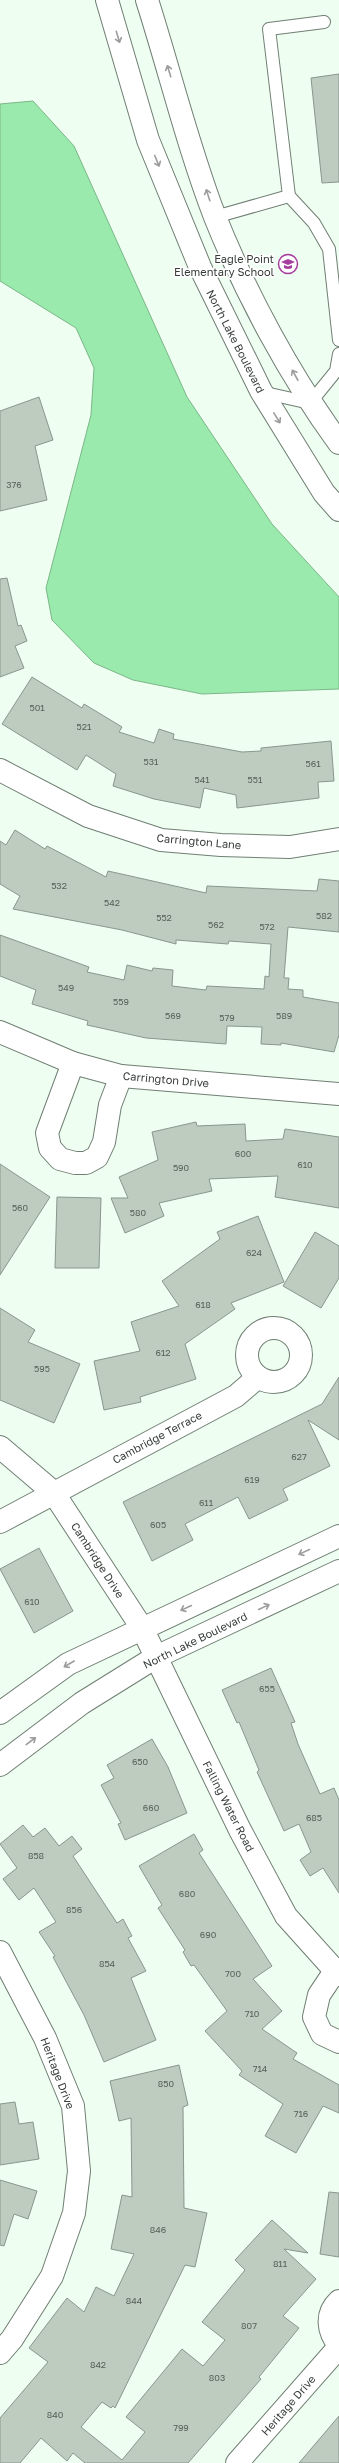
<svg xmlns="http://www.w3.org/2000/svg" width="339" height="2463" viewBox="0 0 339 2463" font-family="'Golos Text',sans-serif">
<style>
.water{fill:#99eaac;stroke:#7cb689}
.building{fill:#bdccbf;stroke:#89978c}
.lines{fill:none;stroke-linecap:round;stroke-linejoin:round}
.lane-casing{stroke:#707e73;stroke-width:14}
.street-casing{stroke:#707e73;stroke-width:24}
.lane{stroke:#fff;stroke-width:12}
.street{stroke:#fff;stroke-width:22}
.oneway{stroke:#9b9e9c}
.labels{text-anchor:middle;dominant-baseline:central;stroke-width:3.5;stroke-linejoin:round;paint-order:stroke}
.number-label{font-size:9px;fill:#58615a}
.poi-label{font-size:11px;fill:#373d38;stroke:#fff;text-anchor:end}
.street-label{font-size:11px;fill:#373d38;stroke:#fff}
</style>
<rect width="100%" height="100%" fill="#eefef1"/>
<polygon class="water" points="33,101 74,146 187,397 272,524 339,597 339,689 202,694 133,680 94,663 52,620 46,588 91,415 94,368 76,328 0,281 0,104"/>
<g class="building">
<polygon points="339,74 339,182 322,183 311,78"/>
<polygon points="39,397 53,440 35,446 47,500 0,511 0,411"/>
<polygon points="7,578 18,626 21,625 27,641 15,646 24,668 0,677 0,579"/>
<polygon points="32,677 82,708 84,704 122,727 119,732 154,743 159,729 174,734 173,739 242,752 261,751 261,748 331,741 334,781 318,782 319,798 237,808 236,795 204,788 200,808 154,799 113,786 116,774 86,755 77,770 2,724"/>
<polygon points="15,830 45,849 47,846 106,877 108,871 206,893 207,886 317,891 319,879 339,881 339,932 288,927 284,978 289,978 288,989 303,990 303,997 339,1003 339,1035 334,1052 281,1043 281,1045 261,1044 262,1027 227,1026 226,1044 146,1038 87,1025 88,1021 32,1004 36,990 0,976 0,935 89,967 87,972 124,980 127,965 152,971 153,968 173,970 172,986 206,990 207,986 264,989 265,976 269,977 271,944 229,941 228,944 176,940 176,944 122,930 13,909 20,896 0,884 0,841 6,845"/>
<polygon points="196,1122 197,1126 245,1124 246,1141 283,1139 285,1129 339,1137 339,1208 275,1197 278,1176 209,1179 212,1191 159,1203 164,1216 125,1233 111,1198 128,1198 119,1177 158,1160 152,1132"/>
<polygon points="0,1164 50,1197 0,1275"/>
<polygon points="57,1197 101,1198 99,1268 55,1268"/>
<polygon points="258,1216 284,1282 231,1303 235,1309 185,1344 196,1379 140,1397 141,1402 104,1410 94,1361 140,1351 131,1322 179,1306 162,1281 220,1239 217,1232"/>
<polygon points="315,1232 339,1246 339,1278 321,1308 283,1286"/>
<polygon points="0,1308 35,1330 28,1342 80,1364 54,1423 0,1400"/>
<polygon points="339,1377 339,1440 308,1420 330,1466 283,1489 288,1500 249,1519 238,1497 185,1524 193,1540 152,1561 123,1502 322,1404"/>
<polygon points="39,1548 73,1611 34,1633 0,1569"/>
<polygon points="271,1668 295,1722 291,1723 298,1744 320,1794 334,1788 339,1800 339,1893 323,1868 310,1876 300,1860 311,1852 299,1824 284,1831 257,1772 259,1770 239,1722 237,1723 222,1690"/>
<polygon points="152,1739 168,1767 187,1813 125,1840 118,1824 121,1823 101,1785 114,1778 107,1765"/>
<polygon points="23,1825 33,1837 45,1828 59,1846 72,1836 82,1849 73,1856 117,1923 123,1919 132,1936 128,1938 146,1971 131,1978 156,2040 104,2062 84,2015 53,1957 55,1956 39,1932 56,1922 34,1888 19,1900 3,1879 17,1868 0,1844"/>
<polygon points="194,1834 203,1850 199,1853 272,1966 253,1979 282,2011 262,2029 297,2053 293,2059 339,2085 339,2113 323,2106 296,2153 265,2136 283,2104 239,2075 242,2071 205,2031 227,2011 194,1965 191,1966 183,1952 185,1950 158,1908 162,1905 139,1866"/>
<polygon points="179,2065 188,2105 183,2107 184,2208 207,2213 195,2267 185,2265 115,2408 113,2406 111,2408 102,2402 81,2427 122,2460 145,2432 126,2417 182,2349 203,2366 225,2340 202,2322 245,2270 235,2260 272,2220 308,2253 284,2249 316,2279 283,2316 299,2328 259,2377 261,2379 188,2463 85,2463 73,2453 67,2461 41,2438 20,2463 0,2463 0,2418 48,2362 29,2348 67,2298 84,2312 96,2287 114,2296 134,2254 111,2249 122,2195 132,2197 131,2118 119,2121 110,2081"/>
<polygon points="15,2102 19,2124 33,2122 39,2159 0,2165 0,2104"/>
<polygon points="0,2180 37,2191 28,2219 14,2214 4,2246 0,2245"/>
<polygon points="329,2192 339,2193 339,2257 320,2254"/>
<polygon points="339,2416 339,2463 299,2463"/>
</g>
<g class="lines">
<defs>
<g id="lane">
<polyline points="289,196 314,223 329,249 339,340"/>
<polyline points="215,217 289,196 269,29 324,22"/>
<polyline points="261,392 310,403 336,371 339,354"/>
</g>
<g id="street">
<polyline points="107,0 148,140 200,267 261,391 324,493 339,510"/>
<path d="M147,0C170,72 188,147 215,217C246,294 290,376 339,443"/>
<polyline points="0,770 88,816 161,840 221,845 290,847 339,839"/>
<polyline points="0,1032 73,1063 121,1076 339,1094"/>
<polyline points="73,1063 47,1133 50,1148 60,1159 75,1163 86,1163 97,1157 104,1142 110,1105 121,1076"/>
<circle cx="274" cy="1355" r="27"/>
<polyline points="0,1447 53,1492 142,1628 240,1830 286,1916 339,1975"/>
<polyline points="0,1522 236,1396 258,1377"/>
<polyline points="0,1713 68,1664 339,1536"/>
<polyline points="0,1765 82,1703 156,1657 339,1571"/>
<polyline points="0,1952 45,2038 73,2106 79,2171 74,2213 52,2276 12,2339 0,2353"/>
<polyline points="335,1971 319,1995 314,2017 322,2034 339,2042"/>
<path d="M339,2301C325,2314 328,2332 339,2345"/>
<polyline points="237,2463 339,2347"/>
</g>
</defs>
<use href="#lane" class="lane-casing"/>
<use href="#street" class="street-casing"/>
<use href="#lane" class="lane"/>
<use href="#street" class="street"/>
</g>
<defs><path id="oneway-shaft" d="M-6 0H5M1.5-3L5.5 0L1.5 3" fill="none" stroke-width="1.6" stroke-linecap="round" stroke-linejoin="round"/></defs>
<g class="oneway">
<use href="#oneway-shaft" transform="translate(118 37) rotate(73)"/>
<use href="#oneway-shaft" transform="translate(169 71) rotate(-107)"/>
<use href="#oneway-shaft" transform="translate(157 161) rotate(68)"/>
<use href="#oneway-shaft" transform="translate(208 195) rotate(-108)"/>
<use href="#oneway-shaft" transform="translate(295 375) rotate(-119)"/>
<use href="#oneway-shaft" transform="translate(277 418) rotate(58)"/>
<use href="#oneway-shaft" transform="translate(304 1552) rotate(155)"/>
<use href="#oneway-shaft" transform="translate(264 1607) rotate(-25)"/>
<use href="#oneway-shaft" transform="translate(186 1608) rotate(155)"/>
<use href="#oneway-shaft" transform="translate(69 1664) rotate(150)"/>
<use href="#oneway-shaft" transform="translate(31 1741) rotate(-37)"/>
</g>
<defs>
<symbol id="school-ring" viewBox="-11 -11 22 22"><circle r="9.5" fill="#fff" stroke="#a73e9f" stroke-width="1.5"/><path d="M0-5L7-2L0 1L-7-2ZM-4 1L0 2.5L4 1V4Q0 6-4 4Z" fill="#a73e9f"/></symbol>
</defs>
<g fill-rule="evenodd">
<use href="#school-ring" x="277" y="253" width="22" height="22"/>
</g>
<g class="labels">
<g class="number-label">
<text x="14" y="484">376</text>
<text x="37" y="707">501</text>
<text x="84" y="726">521</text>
<text x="151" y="761">531</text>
<text x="313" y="763">561</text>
<text x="202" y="779">541</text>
<text x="255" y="779">551</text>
<text x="59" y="885">532</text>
<text x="112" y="902">542</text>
<text x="324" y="915">582</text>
<text x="164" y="917">552</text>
<text x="216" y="924">562</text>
<text x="267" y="926">572</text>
<text x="66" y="987">549</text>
<text x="121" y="1001">559</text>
<text x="173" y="1015">569</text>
<text x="284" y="1015">589</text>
<text x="227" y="1017">579</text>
<text x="243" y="1153">600</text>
<text x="305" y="1164">610</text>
<text x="181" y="1167">590</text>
<text x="20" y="1207">560</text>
<text x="138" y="1212">580</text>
<text x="254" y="1252">624</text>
<text x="203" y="1304">618</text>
<text x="163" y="1352">612</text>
<text x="42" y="1368">595</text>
<text x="299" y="1456">627</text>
<text x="252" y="1479">619</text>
<text x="206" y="1502">611</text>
<text x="158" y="1524">605</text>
<text x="32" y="1601">610</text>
<text x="267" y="1688">655</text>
<text x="140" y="1761">650</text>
<text x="151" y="1807">660</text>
<text x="314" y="1817">685</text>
<text x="36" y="1855">858</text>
<text x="187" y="1893">680</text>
<text x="74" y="1909">856</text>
<text x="208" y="1934">690</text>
<text x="107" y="1963">854</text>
<text x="233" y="1973">700</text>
<text x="252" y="2013">710</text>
<text x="260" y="2068">714</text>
<text x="166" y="2083">850</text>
<text x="301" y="2113">716</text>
<text x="158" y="2229">846</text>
<text x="280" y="2263">811</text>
<text x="134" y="2300">844</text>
<text x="249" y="2325">807</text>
<text x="98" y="2364">842</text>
<text x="217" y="2377">803</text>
<text x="55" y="2414">840</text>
<text x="181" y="2427">799</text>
</g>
<g class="poi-label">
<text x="274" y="258">Eagle Point<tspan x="274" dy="13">Elementary School</tspan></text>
</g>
<g class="street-label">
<text transform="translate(236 341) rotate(63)">North Lake Boulevard</text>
<text transform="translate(199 841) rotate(5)">Carrington Lane</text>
<text transform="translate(166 1079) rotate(5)">Carrington Drive</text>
<text transform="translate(157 1437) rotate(-28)">Cambridge Terrace</text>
<text transform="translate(98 1560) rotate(57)">Cambridge Drive</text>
<text transform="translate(195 1640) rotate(-26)">North Lake Boulevard</text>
<text transform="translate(229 1806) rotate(63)">Falling Water Road</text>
<text transform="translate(58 2073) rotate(69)">Heritage Drive</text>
<text transform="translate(288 2405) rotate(-49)">Heritage Drive</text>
</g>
</g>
</svg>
